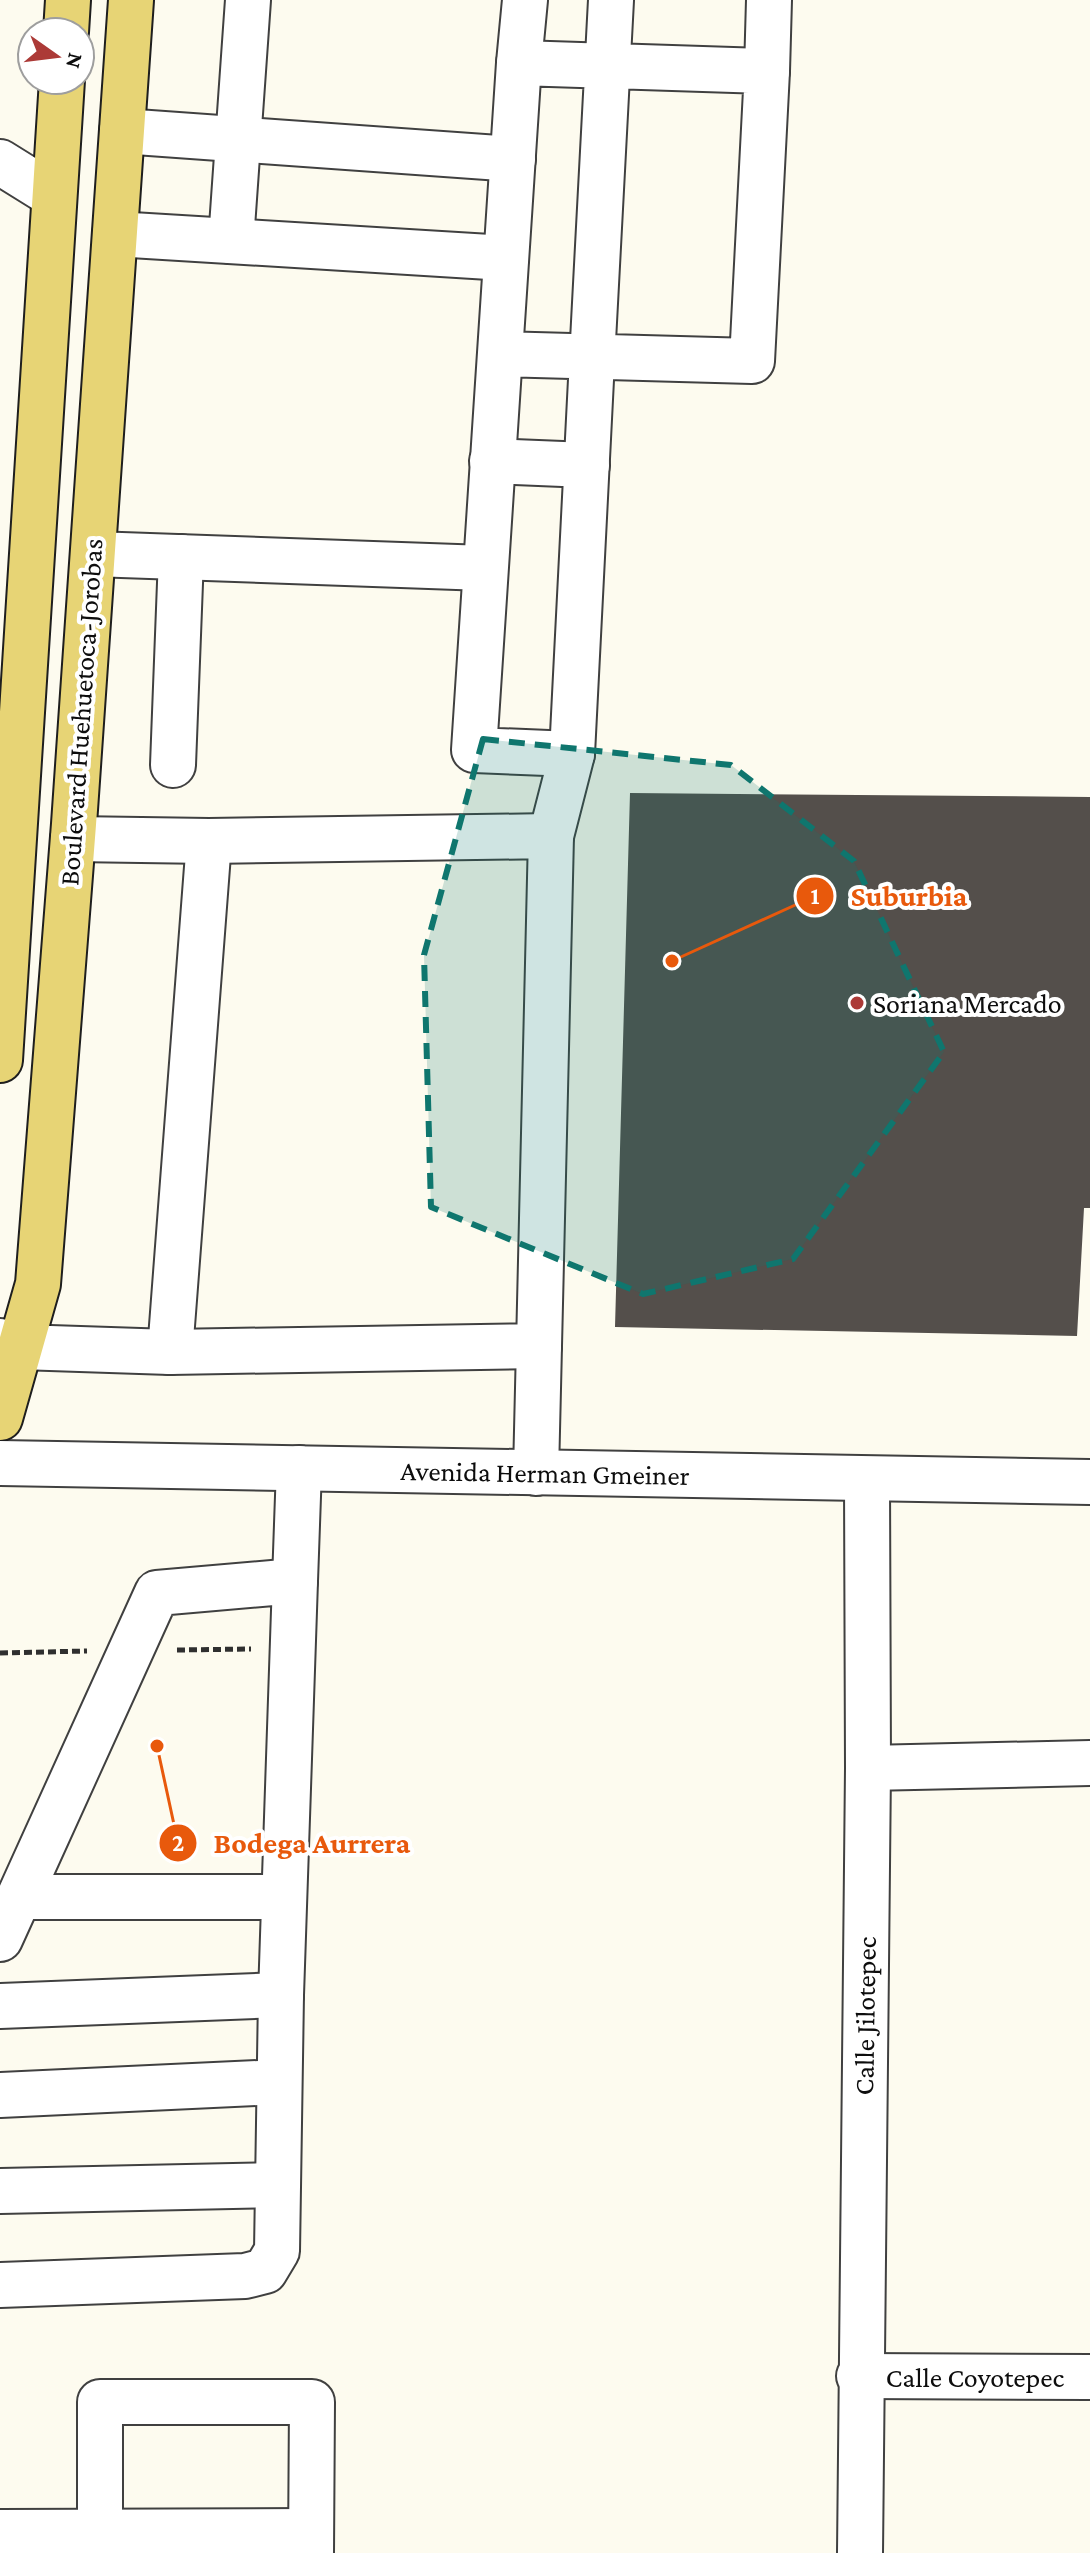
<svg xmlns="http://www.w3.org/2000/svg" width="1090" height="2553" viewBox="0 0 1090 2553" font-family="'Crimson Pro',serif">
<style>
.building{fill:#544f4b}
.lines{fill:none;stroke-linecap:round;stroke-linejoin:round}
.minor-casing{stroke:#404040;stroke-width:48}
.major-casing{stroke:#1e1e1e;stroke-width:48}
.path{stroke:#2f2f2f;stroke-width:5;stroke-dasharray:8 4;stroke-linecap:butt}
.minor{stroke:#fff;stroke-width:44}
.major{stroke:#e7d475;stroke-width:44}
.marked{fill:#0f766e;fill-opacity:0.2;stroke:#0f766e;stroke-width:6;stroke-dasharray:16 10;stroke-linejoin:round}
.poi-dot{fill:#ac3a37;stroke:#fff;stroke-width:3}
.labels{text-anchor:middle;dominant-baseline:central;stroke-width:8;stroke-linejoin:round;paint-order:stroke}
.street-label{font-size:28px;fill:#0d0d0d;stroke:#fff}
.poi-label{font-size:28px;fill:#0d0d0d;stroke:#fff;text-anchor:start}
.leader{fill:none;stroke:#e8590c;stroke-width:3}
.callout-dot{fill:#e8590c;stroke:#fff;stroke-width:3}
.mark-label{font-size:24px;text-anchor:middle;font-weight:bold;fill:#fff}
.callout-label{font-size:30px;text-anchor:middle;font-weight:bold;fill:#e8590c;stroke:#fff;stroke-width:8;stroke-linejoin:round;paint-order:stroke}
</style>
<rect width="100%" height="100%" fill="#fdfbef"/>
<polygon class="building" points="630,793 1090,797 1090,1208 1084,1208 1077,1336 615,1327"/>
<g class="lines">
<defs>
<g id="minor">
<polyline points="519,63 525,0"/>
<polyline points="767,71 769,0"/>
<polyline points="122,131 513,159"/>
<polyline points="0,162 53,195"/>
<polyline points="115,234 506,258"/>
<polyline points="231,241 248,0"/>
<path d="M500,354L752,361L767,71L519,63L474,750L572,754C585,503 597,251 611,0"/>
<polyline points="492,461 587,465"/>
<polyline points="93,554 485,568"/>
<polyline points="173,765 181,557"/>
<polyline points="551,836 572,754"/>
<polyline points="0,1341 20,1347 170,1352 539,1346 551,836 209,841 73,839"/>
<polyline points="170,1352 209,841"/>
<polyline points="0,1463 1090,1482"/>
<polyline points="536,1473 539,1346"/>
<polyline points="295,1581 299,1468"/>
<polyline points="868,1768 1090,1763"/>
<polyline points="20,1897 284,1897"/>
<polyline points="0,1939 157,1593 295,1581 281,1995 277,2251 265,2271 245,2276 0,2285"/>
<polyline points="0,2006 281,1995"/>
<polyline points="0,2095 279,2082"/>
<polyline points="0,2191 277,2185"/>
<polyline points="859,2376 1090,2377"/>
<polyline points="0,2532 311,2531"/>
<polyline points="100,2532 100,2402 312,2402 311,2553"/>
<polyline points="860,2553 868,1768 867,1479"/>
</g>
<g id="major">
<polyline points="66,32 68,0"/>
<polyline points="0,1060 62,80"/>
<polyline points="0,1418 38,1284 74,824 131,0"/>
</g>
</defs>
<use href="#minor" class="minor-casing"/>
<use href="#major" class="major-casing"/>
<g class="path">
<polyline points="177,1650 251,1649"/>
<polyline points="0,1653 87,1651"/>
</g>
<use href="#minor" class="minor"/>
<use href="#major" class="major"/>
</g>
<path class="marked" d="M483,739L731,765L854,861L944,1052L793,1259L643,1294L431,1207L424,955Z"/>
<circle class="poi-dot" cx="857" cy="1003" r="8"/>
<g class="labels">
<g class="street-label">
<text transform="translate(81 712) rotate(-86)">Boulevard Huehuetoca-Jorobas</text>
<text transform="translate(545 1473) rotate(1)">Avenida Herman Gmeiner</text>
<text transform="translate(865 2016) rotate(-89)">Calle Jilotepec</text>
<text x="975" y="2377">Calle Coyotepec</text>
</g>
<g class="poi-label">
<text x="873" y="1003">Soriana Mercado</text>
</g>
</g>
<path class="leader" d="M672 961L815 896M157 1746L178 1843"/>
<g class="callout-dot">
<circle cx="672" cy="961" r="8"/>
<circle cx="157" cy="1746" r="8"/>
<circle cx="815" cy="896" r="20"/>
<circle cx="178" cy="1843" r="20"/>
</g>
<g class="mark-label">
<text x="815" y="904">1</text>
<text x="178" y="1851">2</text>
</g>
<g class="callout-label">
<text x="909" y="906">Suburbia</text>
<text x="312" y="1853">Bodega Aurrera</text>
</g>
<g transform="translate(56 56) rotate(104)"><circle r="38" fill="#ffffff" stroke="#9e9e9e" stroke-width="2"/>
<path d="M0-6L14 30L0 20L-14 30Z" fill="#ac3a37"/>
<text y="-12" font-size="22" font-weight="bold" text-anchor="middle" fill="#0d0d0d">N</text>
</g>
</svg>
